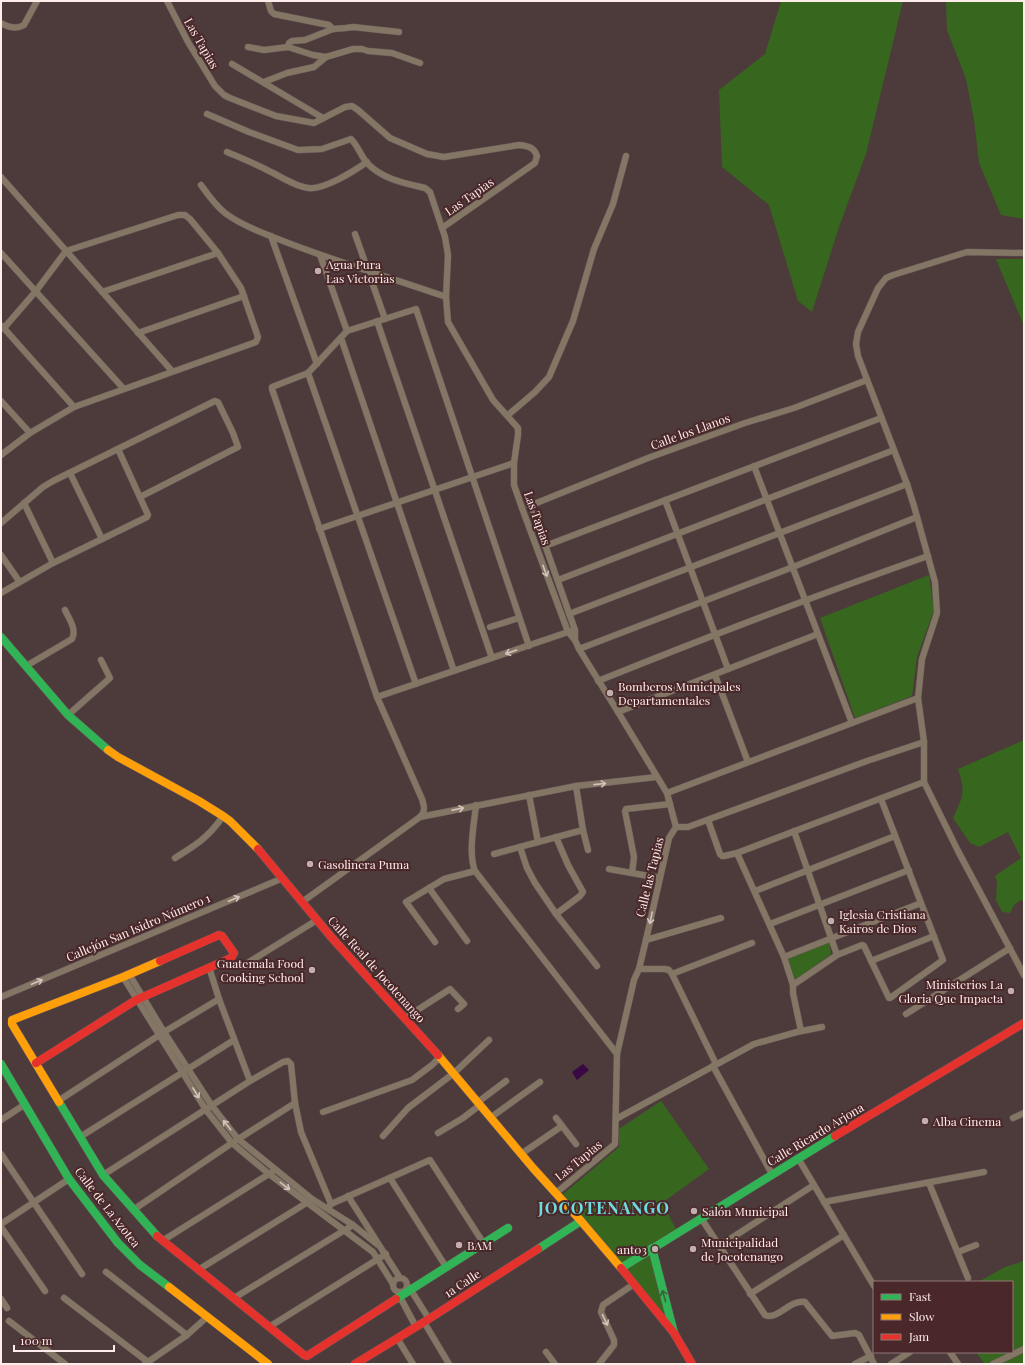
<svg xmlns="http://www.w3.org/2000/svg" width="1025" height="1365" viewBox="0 0 1025 1365" font-family="'Playfair Display',serif">
<style>
.green{fill:#37671e}
.water{fill:#380942}
.lines{fill:none;stroke-linecap:round;stroke-linejoin:round}
.street-casing{stroke:#685859;stroke-width:7}
.fast-casing{stroke:#685859;stroke-width:9}
.slow-casing{stroke:#685859;stroke-width:9}
.jam-casing{stroke:#685859;stroke-width:9}
.street{stroke:#837664;stroke-width:6}
.fast{stroke:#30b455;stroke-width:8}
.slow{stroke:#ff9f0a;stroke-width:8}
.jam{stroke:#e5322d;stroke-width:8}
.oneway{stroke:#d4c3bc}
.oneway2{stroke:#40603b}
.poi-dot{fill:#c1aead;stroke:#4a2829;stroke-width:1.5}
.labels{text-anchor:middle;dominant-baseline:central;stroke-width:4;stroke-linejoin:round;paint-order:stroke}
.street-label{font-size:12px;fill:#ffeceb;stroke:#4a2829}
.poi-label{font-size:12px;fill:#ffeceb;stroke:#4a2829;text-anchor:start}
.district-label{font-size:16px;font-weight:bold;letter-spacing:1px;fill:#6edbde;stroke:#4a2829}
</style>
<rect width="100%" height="100%" fill="#4d3a3b"/>
<g class="green">
<polygon points="781,1 903,1 866,154 839,227 812,312 798,301 769,205 722,167 719,90 765,54"/>
<polygon points="946,1 1024,1 1024,219 1001,215 979,163 974,119 966,79 947,30"/>
<polygon points="996,259 1024,259 1024,326"/>
<polygon points="929,575 934,610 917,657 912,696 855,718 820,618"/>
<path d="M1024,740V901L1021,900L1014,905L1010,913L1002,912L996,900L997,881L995,876L1021,858L1008,832L979,847L970,843L953,818C963,796 966,793 958,769Z"/>
<polygon points="829,940 831,954 795,980 788,958"/>
<polygon points="661,1101 709,1169 662,1203 676,1229 622,1263 562,1195 619,1147 619,1129"/>
<polygon points="651,1253 671,1326 625,1269"/>
<polygon points="1024,1261 1024,1364 985,1364 976,1352 1012,1352 1012,1282 978,1282 1005,1267"/>
</g>
<polygon class="water" points="583,1064 589,1070 577,1080 572,1072"/>
<g class="lines">
<defs>
<g id="street">
<path d="M167,1L188,42L215,86L224,95L230,98L276,116L314,123L345,107L352,106L358,110L390,138L427,154L444,157L519,145C528,146 534,147 537,156L535,163L442,228"/>
<polyline points="268,1 271,11 274,14 329,25 333,29"/>
<path d="M1,23C8,27 16,30 24,25L37,1"/>
<polyline points="248,47 264,50 288,47 313,55 326,57 353,49 362,49 368,51 392,53 420,63"/>
<polyline points="288,47 289,43 292,41 305,40 333,29 346,28 353,27 399,32"/>
<polyline points="232,64 323,118"/>
<polyline points="264,82 287,73 314,67 326,57"/>
<path d="M207,114L249,132L298,150L322,149L351,139C358,146 361,156 367,163C382,179 404,183 425,188L430,192L445,237L448,255L446,297L448,322L493,400L518,428V435L514,463V485L522,508L568,632L575,640"/>
<path d="M227,152C241,158 256,164 269,171C280,176 296,187 309,188C324,190 354,171 367,162"/>
<polyline points="1,177 172,371"/>
<path d="M201,185C208,195 215,205 225,213C242,226 270,236 291,244C341,263 394,279 446,297"/>
<polyline points="355,234 385,319"/>
<polyline points="271,236 317,364"/>
<polyline points="1,253 123,388"/>
<polyline points="1024,253 967,252 893,275 886,278 878,288 858,332 856,344 858,356 907,484 914,506 935,582 937,613 922,659 918,698 924,742 924,782 958,851 1024,975"/>
<polyline points="320,255 347,331"/>
<polyline points="102,292 218,253"/>
<polyline points="377,321 492,658"/>
<polyline points="2,326 74,407"/>
<polyline points="1,329 4,328 36,291 66,251 178,215 185,215 190,219 218,253 241,288 258,337 256,342 74,407 30,433 1,455"/>
<polyline points="138,333 244,296"/>
<polyline points="341,338 454,671"/>
<polyline points="308,373 416,684"/>
<polyline points="1,401 30,433"/>
<polyline points="508,415 535,392 549,377 573,321 594,249 613,204 626,156"/>
<polyline points="754,466 852,723"/>
<polyline points="70,473 102,539"/>
<polyline points="665,500 728,669"/>
<polyline points="24,503 53,563"/>
<polyline points="531,505 575,630 575,640 579,649 618,712 667,793 676,827 669,838 646,940 639,969 634,980 617,1054 615,1144 556,1193"/>
<polyline points="529,506 648,458 745,423 794,408 867,380"/>
<polyline points="1,523 43,487 53,481 215,401 218,402 233,433 238,447 140,497"/>
<polyline points="319,529 514,463"/>
<polyline points="545,546 881,418"/>
<polyline points="1,555 19,581"/>
<polyline points="558,580 894,450"/>
<polyline points="1,593 53,563 147,517 148,515 118,449"/>
<polyline points="569,614 907,484"/>
<polyline points="490,627 519,618"/>
<polyline points="579,649 793,567 917,517"/>
<path d="M26,666L72,639C77,629 69,619 65,610"/>
<polyline points="715,675 748,762"/>
<path d="M598,681C707,637 817,595 928,556"/>
<polyline points="377,697 571,631"/>
<polyline points="618,712 818,634"/>
<polyline points="68,715 110,678 101,660"/>
<polyline points="576,786 583,830 588,850"/>
<polyline points="667,793 918,698"/>
<polyline points="529,795 538,842"/>
<path d="M476,805C474,825 468,853 475,871L617,1054"/>
<polyline points="420,817 576,786 657,777"/>
<polyline points="708,820 720,854 722,856 724,856 737,853 924,782"/>
<polyline points="676,827 688,827 867,761 924,742"/>
<polyline points="794,831 837,955"/>
<polyline points="556,837 568,865 583,892 580,896 556,914"/>
<polyline points="520,847 527,868 535,883 556,914 597,966"/>
<polyline points="737,853 784,957 793,985 793,993 801,1031"/>
<polyline points="494,854 583,830"/>
<path d="M175,858C196,845 209,837 223,816"/>
<polyline points="609,869 660,878"/>
<polyline points="632,873 634,857 625,811 626,809 670,804"/>
<polyline points="429,888 467,941"/>
<polyline points="755,891 895,836"/>
<path d="M302,902L420,817C426,811 424,806 422,799L377,697L272,389V387L308,373L347,331L416,309L529,646"/>
<polyline points="770,924 909,870"/>
<polyline points="646,940 721,918"/>
<polyline points="435,942 406,902 444,879 475,871"/>
<polyline points="784,957 921,903"/>
<polyline points="871,961 934,936"/>
<polyline points="249,962 317,920"/>
<polyline points="209,967 219,999 250,1081"/>
<polyline points="639,969 665,969 669,970 672,974 716,1064"/>
<polyline points="129,974 164,1032 212,1106 238,1139 312,1199 353,1225 378,1245"/>
<polyline points="672,974 752,943"/>
<polyline points="123,977 206,1110 232,1143 269,1174 373,1252 393,1284"/>
<polyline points="793,985 837,955 862,945 864,946 889,998 890,998 943,960 881,799"/>
<polyline points="1,997 283,878"/>
<polyline points="906,1014 1010,948"/>
<polyline points="405,1018 450,989 464,1004 458,1009"/>
<polyline points="713,1066 772,1174"/>
<polyline points="58,1101 164,1032 219,999"/>
<polyline points="478,1102 506,1081"/>
<polyline points="323,1112 412,1080 432,1065 440,1057"/>
<polyline points="490,1118 540,1082"/>
<polyline points="556,1118 576,1144"/>
<polyline points="1013,1118 1024,1113"/>
<polyline points="616,1119 754,1044 797,1032 822,1027"/>
<polyline points="1,1120 24,1105"/>
<polyline points="438,1133 463,1118 480,1105"/>
<polyline points="383,1136 408,1108 454,1073 489,1040"/>
<polyline points="80,1137 234,1040"/>
<polyline points="1,1154 82,1274"/>
<polyline points="521,1154 562,1126"/>
<polyline points="798,1158 874,1286"/>
<polyline points="103,1175 250,1081 283,1062 288,1061 291,1064 295,1103 301,1132 331,1204"/>
<polyline points="390,1178 446,1267"/>
<polyline points="929,1183 968,1278"/>
<polyline points="348,1196 400,1278"/>
<polyline points="824,1202 984,1172"/>
<polyline points="329,1207 331,1204 430,1160 484,1244"/>
<polyline points="133,1210 232,1143 295,1103"/>
<path d="M701,1218L765,1315C777,1321 790,1299 805,1302L832,1336L855,1333L859,1335L874,1364"/>
<polyline points="1,1224 69,1179"/>
<polyline points="1,1227 45,1291"/>
<polyline points="162,1241 272,1172"/>
<polyline points="719,1246 814,1185"/>
<polyline points="958,1252 976,1245"/>
<polyline points="198,1270 308,1202"/>
<polyline points="106,1272 187,1335"/>
<circle cx="400" cy="1285" r="7"/>
<polyline points="409,1287 429,1319"/>
<polyline points="750,1294 844,1235"/>
<polyline points="399,1295 416,1327"/>
<polyline points="64,1298 148,1362"/>
<polyline points="234,1298 353,1225"/>
<polyline points="1,1299 7,1308"/>
<polyline points="9,1321 65,1364"/>
<polyline points="424,1322 449,1364"/>
<polyline points="269,1327 386,1254"/>
<polyline points="397,1338 413,1364"/>
<polyline points="546,1352 555,1364"/>
<polyline points="950,1352 958,1364"/>
<polyline points="145,1364 187,1335 207,1317"/>
<polyline points="599,1364 614,1345 614,1340 601,1312 603,1305 634,1284"/>
<polyline points="855,1364 871,1356"/>
<polyline points="891,1364 910,1352"/>
<polyline points="993,1364 1024,1349"/>
</g>
<g id="fast">
<polyline points="1,637 68,715 108,750"/>
<polyline points="1,1064 69,1179 118,1243 140,1265 169,1287"/>
<polyline points="59,1102 103,1175 157,1236"/>
<polyline points="652,1248 674,1333"/>
<polyline points="538,1249 581,1221"/>
<polyline points="621,1268 835,1136"/>
<polyline points="396,1299 508,1228"/>
</g>
<g id="slow">
<polyline points="108,750 118,757 199,801 223,816 230,821 258,849"/>
<polyline points="438,1055 533,1168 581,1221 621,1268"/>
<polyline points="59,1102 12,1024 12,1020 123,977 160,961"/>
<polyline points="169,1287 268,1364"/>
</g>
<g id="jam">
<polyline points="258,849 332,938 438,1055"/>
<polyline points="36,1063 136,1000 231,958 234,953 222,936 219,935 160,961"/>
<polyline points="835,1136 1024,1023"/>
<polyline points="157,1236 304,1355 307,1356 396,1299"/>
<polyline points="621,1268 674,1333 692,1364"/>
<polyline points="355,1364 424,1322 538,1249"/>
</g>
</defs>
<use href="#street" class="street-casing"/>
<use href="#fast" class="fast-casing"/>
<use href="#slow" class="slow-casing"/>
<use href="#jam" class="jam-casing"/>
<use href="#street" class="street"/>
<use href="#fast" class="fast"/>
<use href="#slow" class="slow"/>
<use href="#jam" class="jam"/>
</g>
<defs><path id="oneway-shaft" d="M-6 0H5M1.5-3L5.5 0L1.5 3" fill="none" stroke-width="1.6" stroke-linecap="round" stroke-linejoin="round"/></defs>
<g class="oneway">
<use href="#oneway-shaft" transform="translate(545 571) rotate(70)"/>
<use href="#oneway-shaft" transform="translate(511 652) rotate(161)"/>
<use href="#oneway-shaft" transform="translate(600 784) rotate(-6)"/>
<use href="#oneway-shaft" transform="translate(458 809) rotate(-11)"/>
<use href="#oneway-shaft" transform="translate(234 899) rotate(-23)"/>
<use href="#oneway-shaft" transform="translate(651 918) rotate(102)"/>
<use href="#oneway-shaft" transform="translate(37 982) rotate(-23)"/>
<use href="#oneway-shaft" transform="translate(196 1093) rotate(58)"/>
<use href="#oneway-shaft" transform="translate(227 1125) rotate(-129)"/>
<use href="#oneway-shaft" transform="translate(285 1186) rotate(38)"/>
<use href="#oneway-shaft" transform="translate(605 1320) rotate(64)"/>
</g>
<use class="oneway2" href="#oneway-shaft" transform="translate(664 1296) rotate(-106)"/>
<g class="poi-dot">
<circle cx="318" cy="271" r="4"/>
<circle cx="610" cy="693" r="4"/>
<circle cx="310" cy="864" r="4"/>
<circle cx="831" cy="921" r="4"/>
<circle cx="312" cy="970" r="4"/>
<circle cx="1011" cy="991" r="4"/>
<circle cx="925" cy="1121" r="4"/>
<circle cx="694" cy="1211" r="4"/>
<circle cx="459" cy="1245" r="4"/>
<circle cx="655" cy="1249" r="4"/>
<circle cx="693" cy="1249" r="4"/>
</g>
<g class="labels">
<g class="street-label">
<text transform="translate(202 43) rotate(60)">Las Tapias</text>
<text transform="translate(469 196) rotate(-35)">Las Tapias</text>
<text transform="translate(690 431) rotate(-20)">Calle los Llanos</text>
<text transform="translate(538 518) rotate(70)">Las Tapias</text>
<text transform="translate(649 877) rotate(-76)">Calle las Tapias</text>
<text transform="translate(138 927) rotate(-23)">Callejón San Isidro Número 1</text>
<text transform="translate(377 969) rotate(48)">Calle Real de Jocotenango</text>
<text transform="translate(815 1134) rotate(-31)">Calle Ricardo Arjona</text>
<text transform="translate(578 1160) rotate(-39)">Las Tapias</text>
<text transform="translate(108 1207) rotate(52)">Calle de La Azotea</text>
<text transform="translate(462 1283) rotate(-33)">1a Calle</text>
</g>
<g class="poi-label">
<text x="326" y="264">Agua Pura<tspan x="326" dy="14">Las Victorias</tspan></text>
<text x="618" y="686">Bomberos Municipales<tspan x="618" dy="14">Departamentales</tspan></text>
<text x="318" y="864">Gasolinera Puma</text>
<text x="839" y="914">Iglesia Cristiana<tspan x="839" dy="14">Kairos de Dios</tspan></text>
<text x="304" y="963" text-anchor="end">Guatemala Food<tspan x="304" dy="14">Cooking School</tspan></text>
<text x="1003" y="984" text-anchor="end">Ministerios La<tspan x="1003" dy="14">Gloria Que Impacta</tspan></text>
<text x="933" y="1121">Alba Cinema</text>
<text x="702" y="1211">Salón Municipal</text>
<text x="701" y="1242">Municipalidad<tspan x="701" dy="14">de Jocotenango</tspan></text>
<text x="467" y="1245">BAM</text>
<text x="647" y="1249" text-anchor="end">ant03</text>
</g>
<g class="district-label">
<text x="604" y="1207">JOCOTENANGO</text>
</g>
</g>
<rect width="1025" height="1365" fill="none" stroke="#ffeceb" stroke-width="4"/>
<rect x="873" y="1281" width="140" height="72" fill="#4a2829" stroke="#927677"/>
<rect x="881" y="1294" width="20" height="6" fill="#30b455" stroke="#927677"/>
<text x="909" y="1301" font-size="12" fill="#ffeceb">Fast</text>
<rect x="881" y="1314" width="20" height="6" fill="#ff9f0a" stroke="#927677"/>
<text x="909" y="1321" font-size="12" fill="#ffeceb">Slow</text>
<rect x="881" y="1334" width="20" height="6" fill="#e5322d" stroke="#927677"/>
<text x="909" y="1341" font-size="12" fill="#ffeceb">Jam</text>
<path d="M14 1345v6h100v-6" fill="none" stroke="#ffeceb" stroke-width="2"/>
<text x="20" y="1345" font-size="12" fill="#ffeceb" stroke="#4a2829" stroke-width="3" paint-order="stroke">100 m</text>
</svg>
